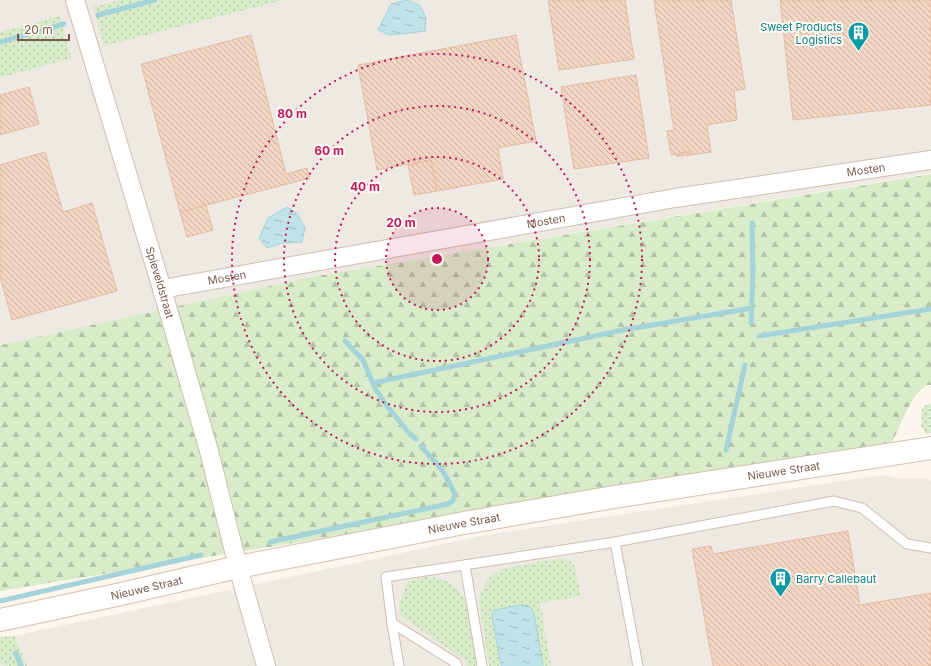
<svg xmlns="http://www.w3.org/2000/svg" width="931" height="666" viewBox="0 0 931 666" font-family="Inter,sans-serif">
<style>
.industrial{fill:#efe9e4}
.grass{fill:url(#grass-dots)}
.forest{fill:url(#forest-firs)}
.water{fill:url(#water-ripples);stroke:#a5d3da}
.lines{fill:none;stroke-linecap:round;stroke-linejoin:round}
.stream{stroke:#a5d3da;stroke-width:5}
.building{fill:url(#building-back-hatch);stroke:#e6bba3}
.lane-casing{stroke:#d1beb0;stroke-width:11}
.street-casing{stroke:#d1beb0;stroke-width:20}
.secondary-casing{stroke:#d6c0b0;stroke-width:24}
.lane{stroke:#fff;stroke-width:9}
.street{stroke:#fff;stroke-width:18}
.secondary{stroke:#fff;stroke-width:22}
.ring{fill:none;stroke:#c2185b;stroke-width:2;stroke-dasharray:2 4}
.labels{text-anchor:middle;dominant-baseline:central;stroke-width:4;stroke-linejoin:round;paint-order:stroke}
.culture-label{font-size:11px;fill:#0d838f;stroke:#fffaf3;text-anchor:end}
.street-label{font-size:11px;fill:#7a5c4d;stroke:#fffaf3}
.centre{fill:#c2185b;stroke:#fffaf3;stroke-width:2}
.ring-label{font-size:12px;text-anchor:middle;font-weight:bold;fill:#c2185b;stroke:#fffaf3;stroke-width:4;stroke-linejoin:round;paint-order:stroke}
</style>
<defs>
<pattern id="grass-dots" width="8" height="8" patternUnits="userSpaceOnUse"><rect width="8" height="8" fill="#d8ecc9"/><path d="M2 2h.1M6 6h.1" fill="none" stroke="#b4c2a5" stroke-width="1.8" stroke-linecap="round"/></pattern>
<pattern id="forest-firs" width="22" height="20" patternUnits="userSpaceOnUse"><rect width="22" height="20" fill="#d8ecc9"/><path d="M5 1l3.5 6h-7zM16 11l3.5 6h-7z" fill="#b4c2a5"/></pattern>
<pattern id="water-ripples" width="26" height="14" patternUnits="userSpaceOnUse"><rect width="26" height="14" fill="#bfe3e8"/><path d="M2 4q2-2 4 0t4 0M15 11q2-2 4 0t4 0" fill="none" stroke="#a0bbbe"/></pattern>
<pattern id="building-back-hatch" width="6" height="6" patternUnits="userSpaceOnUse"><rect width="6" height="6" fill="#f3d5c3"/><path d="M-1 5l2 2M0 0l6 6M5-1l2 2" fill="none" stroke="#cab0a1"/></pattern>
</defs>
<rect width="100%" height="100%" fill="#fdf6ec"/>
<g class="industrial">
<polygon points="0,0 931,0 931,173 311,277 0,345"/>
<polygon points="883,475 896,478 928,478 931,482 931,666 0,666 0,637 14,636 486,535"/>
</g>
<g class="grass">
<polygon points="120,0 283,0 104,46 93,7"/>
<polygon points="60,16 71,58 0,78 0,32"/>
<polygon points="931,404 931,433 926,434 921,426 922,409 926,405"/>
<path d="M563,558L571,562L574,565L581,596L540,603L551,666H489L479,601C482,586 489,574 505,568Z"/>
<path d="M424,577C459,578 466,596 471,626C473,640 476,653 478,666H467L466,661L401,616L399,604L408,581Z"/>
<polygon points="14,636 27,666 5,666 0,663 0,637"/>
</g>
<polygon class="forest" points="931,174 931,385 926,385 916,394 905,414 891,445 0,591 0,345 311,277"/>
<g class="water">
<polygon points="406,0 420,5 426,18 425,31 410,33 390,35 378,30 391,4"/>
<polygon points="287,207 297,213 305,228 302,242 283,243 267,248 259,238 268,218"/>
<path d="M520,605C528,605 530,605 534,613L543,666H501L492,616L493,612L495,610Z"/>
</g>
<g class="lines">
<g class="stream">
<polyline points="98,15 155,0"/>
<polyline points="0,42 64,24"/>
<polyline points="751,323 753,273 752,223"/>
<polyline points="759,336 931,309"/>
<polyline points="345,341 363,360 375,388 386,405 410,434 416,439"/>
<polyline points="373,383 623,330 752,308"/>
<polyline points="726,450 745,365"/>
<polyline points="270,542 448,504 453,501 455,494 443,471 421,446"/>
<polyline points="0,601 201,555"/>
<polyline points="16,653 21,666"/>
</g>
</g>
<g class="building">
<polygon points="548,0 625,0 634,59 559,70"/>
<polygon points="654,0 731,0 745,89 734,91 737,120 707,125 711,152 691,155 690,152 679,153 679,156 677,157 677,154 671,155 667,131 674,130"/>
<polygon points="780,0 931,0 931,105 793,120"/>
<polygon points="251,35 286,174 307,168 310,178 180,212 141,64"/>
<polygon points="516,35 536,141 498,148 503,179 437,191 431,160 377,170 358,65"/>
<polygon points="636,75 649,158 574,169 561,87"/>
<polygon points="29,87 39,124 0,135 0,95"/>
<polygon points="45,152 63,212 92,203 117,291 12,320 0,277 0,165"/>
<polygon points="690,152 691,155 679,156 679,153"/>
<polygon points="431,160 437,191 414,195 408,165"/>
<polygon points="206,205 213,230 187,237 180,212"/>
<polygon points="848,531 860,605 931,593 931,666 713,666 692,549 711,546 713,554"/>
</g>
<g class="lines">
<defs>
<g id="lane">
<polyline points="615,542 638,666"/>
<polyline points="465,565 482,666"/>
<polyline points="392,623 456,663 457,666"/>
<polyline points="399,666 392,623 386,577 615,542 834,501 862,508 907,544 931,548"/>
</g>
<g id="street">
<path id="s1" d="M75,0L162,289L209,451L238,567L266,666"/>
<path id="s2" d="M162,289L675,198L931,160"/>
</g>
<g id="secondary">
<path id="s3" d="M0,620L121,594L238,567L464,523L608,498L931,448"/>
</g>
</defs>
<use href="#lane" class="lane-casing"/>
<use href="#street" class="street-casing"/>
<use href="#secondary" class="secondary-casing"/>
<use href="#lane" class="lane"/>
<use href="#street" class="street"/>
<use href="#secondary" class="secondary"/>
</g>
<circle cx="437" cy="259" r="51" fill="#c2185b" fill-opacity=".12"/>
<g class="ring">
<circle cx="437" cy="259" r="51"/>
<circle cx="437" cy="259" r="102"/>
<circle cx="437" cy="259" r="153"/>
<circle cx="437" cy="259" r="205"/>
</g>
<defs>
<symbol id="building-pin" viewBox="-11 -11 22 30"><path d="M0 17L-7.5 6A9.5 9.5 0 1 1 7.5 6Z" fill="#0f9aa8" stroke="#fffaf3"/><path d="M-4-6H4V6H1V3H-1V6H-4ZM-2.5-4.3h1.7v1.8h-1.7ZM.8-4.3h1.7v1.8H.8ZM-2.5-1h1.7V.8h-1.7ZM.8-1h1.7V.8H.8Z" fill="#fff"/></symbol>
</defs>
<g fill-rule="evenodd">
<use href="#building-pin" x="846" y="20" width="25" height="34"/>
<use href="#building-pin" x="768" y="566" width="25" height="34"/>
</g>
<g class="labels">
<g class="culture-label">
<text x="842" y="27">Sweet Products<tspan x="842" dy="13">Logistics</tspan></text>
<text x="796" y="579" text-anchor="start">Barry Callebaut</text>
</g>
<g class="street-label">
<text stroke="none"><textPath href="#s2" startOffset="714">Mosten</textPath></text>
<text stroke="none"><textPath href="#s2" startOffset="390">Mosten</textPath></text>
<text stroke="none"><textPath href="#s2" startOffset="66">Mosten</textPath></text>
<text stroke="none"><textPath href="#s1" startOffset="295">Spieveldstraat</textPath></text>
<text stroke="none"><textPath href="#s3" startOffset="798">Nieuwe Straat</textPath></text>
<text stroke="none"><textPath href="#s3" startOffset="474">Nieuwe Straat</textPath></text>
<text stroke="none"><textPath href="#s3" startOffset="150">Nieuwe Straat</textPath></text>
</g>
</g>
<circle cx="437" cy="259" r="6" class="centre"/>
<g class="ring-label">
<text x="292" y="118">80 m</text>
<text x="329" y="155">60 m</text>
<text x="365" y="191">40 m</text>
<text x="401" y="227">20 m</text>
</g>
<path d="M18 34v6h51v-6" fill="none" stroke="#7a5c4d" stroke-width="2"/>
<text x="24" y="34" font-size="12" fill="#7a5c4d" stroke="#fffaf3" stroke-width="3" paint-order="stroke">20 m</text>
</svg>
